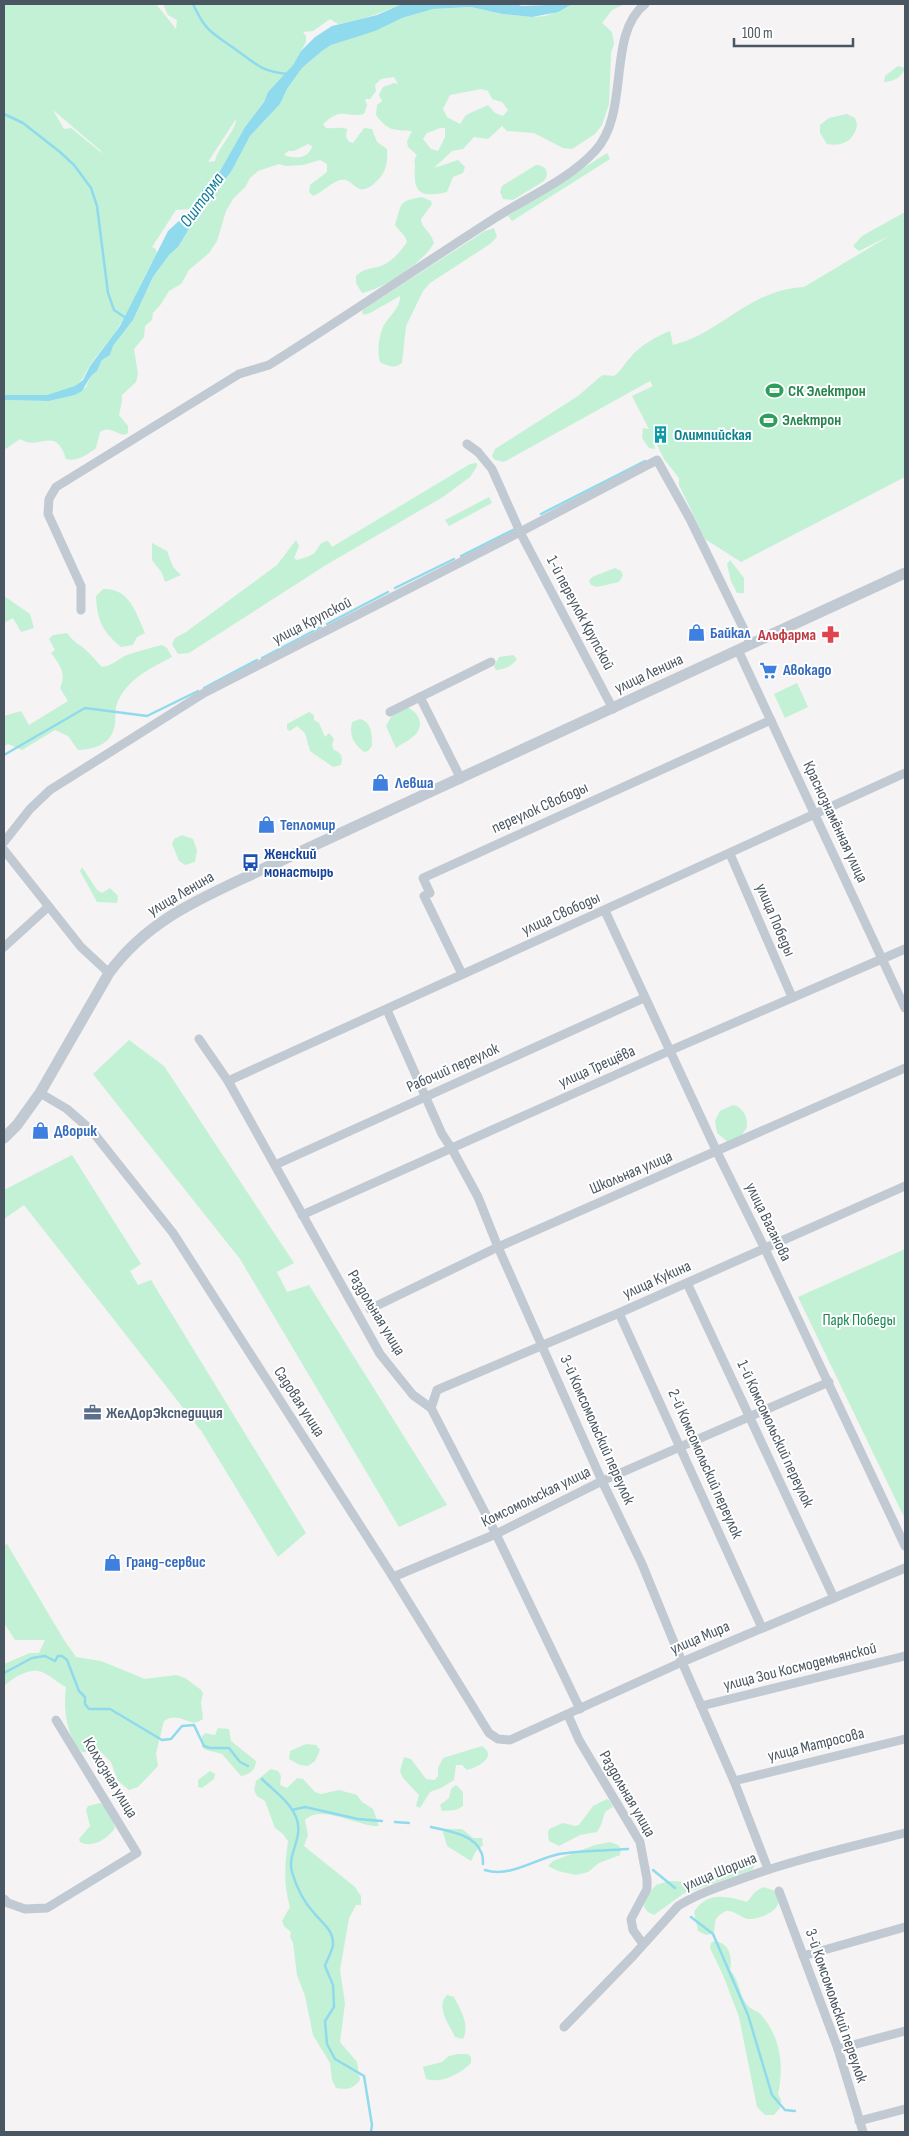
<svg xmlns="http://www.w3.org/2000/svg" width="909" height="2136" viewBox="0 0 909 2136" font-family="'Sofia Sans Condensed',sans-serif">
<style>
.green{fill:#c3f1d5;fill-rule:evenodd}
.water{fill:#90daee}
.lines{fill:none;stroke-linecap:round;stroke-linejoin:round}
.stream{stroke:#90daee;stroke-width:2.5}
.minor{stroke:#c1cad2;stroke-width:9}
.tertiary{stroke:#c1cad2;stroke-width:11}
.labels{text-anchor:middle;dominant-baseline:central;stroke-width:4;stroke-linejoin:round;paint-order:stroke}
.leisure-label{font-size:16px;font-weight:bold;fill:#27864d;stroke:#fff;text-anchor:start}
.culture-label{font-size:16px;font-weight:bold;fill:#0d838f;stroke:#fff;text-anchor:start}
.street-label{font-size:16px;fill:#4a5661;stroke:#fff}
.shop-label{font-size:16px;font-weight:bold;fill:#366cbe;stroke:#fff;text-anchor:start}
.health-label{font-size:16px;font-weight:bold;fill:#be3a42;stroke:#fff;text-anchor:end}
.transit-label{font-size:16px;font-weight:bold;fill:#164399;stroke:#fff;text-anchor:start}
.park-label{font-size:16px;fill:#17864f;stroke:#fff}
.service-label{font-size:16px;font-weight:bold;fill:#4e5e75;stroke:#fff;text-anchor:start}
.water-label{font-size:18px;font-style:italic;fill:#0c7c9b;stroke:#fff}
</style>
<rect width="100%" height="100%" fill="#f5f3f3"/>
<g class="green">
<path d="M4,4H156L176,29L177,20L168,15L163,4H402C381,13 361,20 338,24L330,19L313,31L303,32L306,36V42L293,65L268,92L264,102L245,127L220,171L202,190L200,198L192,209L176,210L152,247L156,249L157,254C143,277 134,302 120,325C111,339 100,351 90,365C85,373 83,381 75,386C54,399 27,396 4,395ZM53,110L100,150L103,154L71,128L64,129ZM236,119C236,131 218,147 215,161L208,162Z"/>
<path d="M572,4H625L612,10L602,23L612,32L614,44L611,53L609,104L602,125L595,134L572,149L563,148L534,133L507,131L502,126L488,139L474,137L463,149L452,151L434,168L458,160L465,167L463,173L453,177L447,192C420,198 413,193 415,166C415,161 413,160 417,155L408,147L407,141L412,131C393,130 388,131 376,115L377,105L382,101L379,95L383,87L394,83L398,84L394,77L381,79L375,85L376,91L370,99H365L367,105L364,114C343,118 343,106 323,124L326,128C333,129 341,126 347,129L346,137L349,142L353,143L364,128L372,129L377,142L387,149C388,166 385,176 371,186C368,188 364,190 360,189C352,186 350,178 340,180C330,183 323,192 313,196L309,192L310,185L327,172V164L320,160L303,165L286,166L279,164L258,171L250,178L246,186L233,199L226,211L217,241L209,253L189,270L181,284L169,291L161,304L153,313L152,320L145,326L144,337L134,349L138,374L136,382L122,395V401L119,415L128,426V433L124,435C114,433 110,426 100,432L96,448C87,455 77,462 66,459C55,424 40,452 20,439L4,450V400L49,401L75,395L86,387L91,376L97,371L102,360L110,355L113,346L133,320L153,277L169,255L178,247L198,214L231,172L250,136L280,104L287,89L302,68L322,51L331,45L402,18L433,9L471,7L502,14L532,17L546,16ZM481,89L488,91L492,99L502,102L508,110L503,116L495,113L488,105L466,115L460,124L447,117L443,109L450,95ZM440,128H445V137L438,151L431,149L423,139L427,133ZM308,144L312,146C309,159 295,159 284,155L288,151H294Z"/>
<path d="M898,66L905,68C902,77 893,82 884,82L885,76Z"/>
<path d="M847,114L855,118L857,125C854,141 842,147 827,144L820,133V125L829,118Z"/>
<polygon points="607,153 610,159 512,221 508,216"/>
<path d="M536,165C546,165 550,173 544,181L513,200L503,199L500,192L502,186Z"/>
<path d="M422,197L431,201L432,204L421,219C421,228 431,231 434,243C424,262 383,289 362,293L356,283V276C364,268 371,269 381,266C392,262 401,251 407,242C406,235 399,231 395,225C402,203 398,201 422,197Z"/>
<path d="M905,212V477L741,562L705,539L679,485V478L664,459L653,437L655,449L649,448L642,438L643,428L649,429L632,396L653,386L650,381L504,462L495,460L492,456L495,449L578,396L600,377L603,375L614,376C621,371 624,364 630,358C639,346 657,336 670,331L673,345C722,333 748,290 804,287L891,235L859,251L853,246L862,236Z"/>
<path d="M494,228L497,237L490,244L430,283L423,291L406,326L402,363C395,369 387,366 380,362C377,353 379,336 383,327C388,317 401,308 400,296L370,313L364,315L362,312L364,309L485,231Z"/>
<path d="M477,463V466L470,477L443,497L326,565L189,653L178,654L172,644L175,638L186,632L277,565L296,540L299,546L294,558L297,560C303,558 313,556 316,551C320,545 320,542 328,541L332,547L470,464Z"/>
<polygon points="489,497 492,503 449,526 445,520"/>
<polygon points="152,543 167,551 173,567 181,575 165,582 162,573 152,560"/>
<polygon points="730,560 744,578 744,593 737,593 731,581 727,564"/>
<polygon points="615,568 621,571 623,575 619,582 597,587 591,585 589,581 592,577"/>
<path d="M103,589C130,588 136,613 145,633L137,637L133,645L121,647C102,631 97,620 96,596Z"/>
<polygon points="4,596 30,614 34,628 21,632 13,618 4,623"/>
<path d="M67,633C75,644 80,644 88,652C93,657 97,662 102,667C112,666 118,659 127,655C138,651 150,648 162,645L167,648L172,657C153,667 131,677 120,697C114,706 116,715 115,724C112,744 96,749 78,750L68,736L55,730L22,750L8,744L4,746V716L21,711L29,725L68,701L60,688C67,674 60,665 51,653L55,650L49,639L53,635Z"/>
<path d="M513,655L517,659C511,667 505,669 496,670L494,667L499,657Z"/>
<polygon points="797,683 808,707 785,718 774,694"/>
<path d="M402,706C413,707 425,720 418,731C414,739 402,743 396,748L386,726L391,717Z"/>
<path d="M309,712L314,715V720L319,723L325,737L329,733L334,739L332,745L334,750C342,753 343,757 341,765L333,767L310,751L305,733L297,726L290,731L287,729V724Z"/>
<path d="M360,719C372,722 372,736 372,746L368,751L364,752C353,743 349,736 352,722Z"/>
<polygon points="182,835 193,839 197,850 195,862 185,865 179,861 172,844 174,839"/>
<polygon points="82,867 97,890 102,893 110,888 118,896 117,903 97,902 80,871"/>
<polygon points="129,1040 164,1066 294,1263 277,1272 287,1292 309,1285 447,1505 399,1527 240,1259 93,1074"/>
<path d="M733,1105C744,1108 747,1116 747,1127L740,1138L728,1142L717,1133L715,1121L720,1111Z"/>
<polygon points="72,1155 141,1264 130,1271 138,1285 151,1280 306,1533 278,1557 202,1432 24,1205 4,1219 4,1190"/>
<polygon points="905,1249 905,1519 798,1297"/>
<path d="M7,1544L64,1640L76,1657L101,1661L145,1679L176,1675L185,1678L200,1689L203,1693L201,1702L203,1719C188,1730 182,1710 164,1721L156,1753L158,1766L138,1787L129,1790L118,1781L111,1762L102,1753L82,1752C66,1736 63,1708 66,1687C58,1683 53,1678 46,1674C32,1665 14,1677 4,1686V1664L30,1653H39L45,1640H15L4,1623V1545Z"/>
<path d="M218,1728L229,1729L231,1741L256,1761C255,1771 250,1774 241,1776L222,1754L206,1750L202,1747V1737L205,1733L215,1735Z"/>
<polygon points="306,1744 316,1745 320,1750 315,1761 308,1766 300,1765 289,1759 290,1751"/>
<path d="M482,1746C498,1757 478,1767 467,1770L462,1765H456L454,1780L441,1788L430,1792L420,1808L416,1806L419,1795L403,1778L400,1771L404,1757L411,1759L426,1779L435,1780L438,1776V1768L443,1758Z"/>
<path d="M271,1769L278,1771L281,1776L280,1785L287,1788L297,1778L303,1779L315,1792L321,1794L339,1790L357,1795L362,1802L373,1809L379,1826C361,1828 321,1803 305,1820L308,1835L304,1846L355,1887L361,1896V1905H356L349,1918L340,1970L345,2003L340,2042L357,2062L360,2080C353,2089 347,2090 336,2088L332,2080L330,2063L313,2035L305,1996L297,1975L293,1943L290,1937L291,1932L284,1926L282,1921L290,1907C283,1884 285,1864 288,1841L283,1834L275,1828L265,1801L257,1796L254,1790L256,1781Z"/>
<polygon points="210,1771 215,1774 214,1779 202,1788 198,1787 198,1780"/>
<polygon points="456,1785 463,1792 463,1806 456,1810 442,1811 440,1805 449,1798 451,1789"/>
<polygon points="607,1799 610,1801 613,1807 605,1812 601,1825 597,1832 580,1835 559,1846 549,1841 548,1834 549,1829 563,1823 575,1826 579,1825 593,1806"/>
<path d="M100,1803C110,1807 113,1819 115,1828C108,1838 93,1849 80,1842L79,1839L90,1826L86,1810L88,1806Z"/>
<polygon points="445,1829 462,1829 473,1838 482,1838 483,1845 476,1851 471,1861 447,1846 443,1832"/>
<polygon points="610,1842 618,1845 621,1849 620,1855 599,1863 588,1872 576,1875 558,1871 548,1866 553,1861 595,1845"/>
<polygon points="752,1861 755,1865 752,1870 683,1894 654,1915 648,1912 644,1907 645,1899 656,1885 669,1881 692,1882"/>
<path d="M763,1887L773,1890C775,1892 777,1894 778,1897C783,1910 759,1920 749,1919C740,1918 736,1910 726,1911C713,1918 716,1920 714,1933L706,1935L698,1931L694,1912C707,1891 727,1896 747,1902L755,1892Z"/>
<path d="M714,1941C729,1942 733,1957 730,1970C739,1979 739,1992 745,2002C752,2012 757,2009 762,2016C781,2038 784,2067 778,2094L781,2100L780,2108L774,2115H765L757,2107L739,2017L723,1975L710,1948L711,1943Z"/>
<path d="M447,1995L454,1997C461,2011 470,2025 463,2039L455,2037C450,2026 435,2006 447,1995Z"/>
<path d="M458,2054H467L471,2057V2063C460,2074 441,2084 426,2079L423,2067L442,2062L449,2056Z"/>
</g>
<polygon class="water" points="402,4 517,4 521,6 572,4 558,12 532,17 502,14 471,7 433,9 402,18 375,31 331,45 322,51 302,68 287,89 280,104 250,136 231,172 198,214 178,247 169,255 153,277 133,320 113,346 110,355 102,360 97,371 91,376 82,391 75,395 49,401 4,400 4,395 47,395 75,386 83,380 90,366 120,326 168,231 192,209 200,198 202,190 220,171 245,127 264,102 268,92 293,65 301,51 315,37 332,26 377,15"/>
<g class="lines">
<g class="stream">
<path d="M193,4C206,32 211,32 235,49C256,64 260,71 288,74"/>
<polyline points="4,114 23,123 60,152 74,165 91,188 97,206 108,293 114,310 126,318"/>
<polyline points="541,514 645,461"/>
<polyline points="461,556 515,529"/>
<polyline points="395,588 454,559"/>
<polyline points="327,624 388,592"/>
<polyline points="262,658 321,627"/>
<polyline points="204,688 257,660"/>
<polyline points="4,755 85,708 147,716 198,691"/>
<polyline points="4,1673 32,1658 45,1656 55,1661 58,1656 62,1656 67,1660 79,1691 85,1697 85,1704 89,1709 110,1709 162,1740 171,1739 182,1726 194,1725 204,1746 210,1748 229,1748 240,1762 248,1766"/>
<path d="M262,1779C274,1791 292,1803 297,1820C303,1839 287,1854 292,1872C296,1886 304,1902 314,1913C322,1923 334,1930 333,1945C332,1952 327,1959 325,1966L333,1985L334,2007L325,2021L327,2044L335,2059L364,2076L372,2125L371,2132"/>
<polyline points="292,1810 305,1807 358,1819 382,1821"/>
<polyline points="395,1822 409,1823"/>
<path d="M431,1827C447,1831 474,1834 481,1852C483,1855 483,1860 483,1864"/>
<path d="M485,1870C510,1878 535,1859 559,1854C581,1850 606,1851 628,1849"/>
<polyline points="653,1870 675,1888"/>
<polyline points="691,1917 713,1934 748,2015 772,2095 785,2110 795,2111"/>
</g>
<g class="minor">
<polyline points="467,444 478,452 492,469 520,532 613,709"/>
<path d="M81,610V586L48,514L49,499L56,487L239,374L269,365C345,317 419,267 495,218C528,197 568,180 595,151C631,112 606,35 645,4"/>
<polyline points="738,650 905,1008"/>
<polyline points="390,712 420,697"/>
<polyline points="461,779 420,697 491,662"/>
<polyline points="4,842 30,809 50,790 204,693 520,532 657,460 690,519 751,644"/>
<polyline points="4,850 81,947 109,973"/>
<polyline points="730,854 792,997"/>
<polyline points="605,911 717,1152 765,1249 905,1546"/>
<polyline points="4,947 48,907"/>
<polyline points="462,974 424,896 430,893 423,878 771,720"/>
<polyline points="387,1010 442,1134 452,1149 478,1197 498,1247 602,1481 642,1564 682,1662 734,1781 768,1869"/>
<polyline points="199,1039 228,1081 380,1354 413,1395 431,1408 496,1534 580,1709"/>
<polyline points="228,1081 905,773"/>
<polyline points="40,1093 67,1109 92,1131 173,1233 393,1577 489,1733 498,1739 510,1740 682,1662 905,1568"/>
<polyline points="275,1165 644,998"/>
<polyline points="302,1215 669,1051 905,949"/>
<polyline points="687,1283 834,1598"/>
<polyline points="370,1309 498,1247 905,1068"/>
<polyline points="619,1313 762,1628"/>
<polyline points="431,1408 437,1390 619,1313 905,1186"/>
<polyline points="393,1577 496,1534 602,1481 829,1382"/>
<polyline points="701,1706 905,1656"/>
<polyline points="568,1715 579,1740 640,1842 647,1879 647,1889 631,1919 633,1930 643,1944"/>
<polyline points="734,1781 905,1739"/>
<polyline points="779,1891 838,2049 863,2132"/>
<polyline points="4,1899 8,1903 25,1909 47,1908 137,1853 56,1720"/>
<polyline points="803,1956 905,1927"/>
<path d="M564,2027L633,1956L678,1906C697,1894 718,1887 738,1880C793,1860 849,1847 905,1833"/>
<polyline points="838,2049 905,2031"/>
<polyline points="859,2121 905,2109"/>
</g>
<path class="tertiary" d="M4,1138L17,1125L40,1093L109,973C150,917 205,897 265,868L905,573"/>
</g>
<defs>
<symbol id="stadium-bare" viewBox="-9 -9 18 18"><path d="M0-5a6.5 5 0 1 0 0 10a6.5 5 0 1 0 0-10ZM-3.5-1.8h7v3.6h-7Z" fill="#2e9e5b" stroke="#fff" stroke-width="2.5" paint-order="stroke"/></symbol>
<symbol id="building-bare" viewBox="-9 -9 18 18"><path d="M-4-6H4V6H1V3H-1V6H-4ZM-2.5-4.3h1.7v1.8h-1.7ZM.8-4.3h1.7v1.8H.8ZM-2.5-1h1.7V.8h-1.7ZM.8-1h1.7V.8H.8Z" fill="#0f9aa8" stroke="#fff" stroke-width="2.5" paint-order="stroke"/></symbol>
<symbol id="shop-bare" viewBox="-9 -9 18 18"><path d="M-5-2.5h2.3a2.7 3.5 0 0 1 5.4 0H5L5.5 6h-11ZM-1.5-2.5h3a1.5 2.3 0 0 0-3 0Z" fill="#3f7fe0" stroke="#fff" stroke-width="2.5" paint-order="stroke"/></symbol>
<symbol id="pharmacy-bare" viewBox="-9 -9 18 18"><path d="M-2-6h4v4h4v4h-4v4h-4v-4h-4v-4h4Z" fill="#e0444e" stroke="#fff" stroke-width="2.5" paint-order="stroke"/></symbol>
<symbol id="supermarket-bare" viewBox="-9 -9 18 18"><path d="M-6-5.5h2.5l.6 2H6L4.5 2H-2.5L-4.4-4H-6ZM-1.5 3.2a1.3 1.3 0 1 0 .1 0ZM3 3.2a1.3 1.3 0 1 0 .1 0Z" fill="#3f7fe0" stroke="#fff" stroke-width="2.5" paint-order="stroke"/></symbol>
<symbol id="bus-bare" viewBox="-9 -9 18 18"><path d="M-5-6H5V4H4V6H2V4H-2V6H-4V4H-5ZM-3.5-4V0h7V-4ZM-3.5 1.2v1.5H-2V1.2ZM2 1.2v1.5H3.5V1.2Z" fill="#1a4fb4" stroke="#fff" stroke-width="2.5" paint-order="stroke"/></symbol>
<symbol id="office-bare" viewBox="-9 -9 18 18"><path d="M-6-3h4V-5.5h4V-3h4V5H-6ZM-1-4.5V-3h2v-1.5ZM-6 0V1H6V0Z" fill="#5c6f8a" stroke="#fff" stroke-width="2.5" paint-order="stroke"/></symbol>
</defs>
<g fill-rule="evenodd">
<use href="#stadium-bare" x="762" y="378" width="25" height="25"/>
<use href="#stadium-bare" x="756" y="408" width="25" height="25"/>
<use href="#building-bare" x="648" y="422" width="25" height="25"/>
<use href="#shop-bare" x="684" y="620" width="25" height="25"/>
<use href="#pharmacy-bare" x="818" y="622" width="25" height="25"/>
<use href="#supermarket-bare" x="756" y="658" width="25" height="25"/>
<use href="#shop-bare" x="368" y="770" width="25" height="25"/>
<use href="#shop-bare" x="254" y="812" width="25" height="25"/>
<use href="#bus-bare" x="238" y="850" width="25" height="25"/>
<use href="#shop-bare" x="28" y="1118" width="25" height="25"/>
<use href="#office-bare" x="80" y="1400" width="25" height="25"/>
<use href="#shop-bare" x="100" y="1550" width="25" height="25"/>
</g>
<g class="labels">
<g class="leisure-label">
<text x="788" y="391">СК Электрон</text>
<text x="782" y="420">Электрон</text>
</g>
<g class="culture-label">
<text x="674" y="435">Олимпийская</text>
</g>
<g class="street-label">
<text transform="translate(580 613) rotate(62)">1-й переулок Крупской</text>
<text transform="translate(312 621) rotate(-27)">улица Крупской</text>
<text transform="translate(649 674) rotate(-25)">улица Ленина</text>
<text transform="translate(540 808) rotate(-24)">переулок Свободы</text>
<text transform="translate(835 822) rotate(65)">Краснознамённая улица</text>
<text transform="translate(181 894) rotate(-30)">улица Ленина</text>
<text transform="translate(561 914) rotate(-24)">улица Свободы</text>
<text transform="translate(775 920) rotate(67)">улица Победы</text>
<text transform="translate(597 1067) rotate(-24)">улица Трещёва</text>
<text transform="translate(453 1068) rotate(-24)">Рабочий переулок</text>
<text transform="translate(631 1173) rotate(-23)">Школьная улица</text>
<text transform="translate(768 1222) rotate(64)">улица Ваганова</text>
<text transform="translate(657 1280) rotate(-24)">улица Кукина</text>
<text transform="translate(376 1313) rotate(59)">Раздольная улица</text>
<text transform="translate(299 1402) rotate(57)">Садовая улица</text>
<text transform="translate(597 1430) rotate(66)">3-й Комсомольский переулок</text>
<text transform="translate(775 1434) rotate(65)">1-й Комсомольский переулок</text>
<text transform="translate(705 1464) rotate(66)">2-й Комсомольский переулок</text>
<text transform="translate(536 1497) rotate(-26)">Комсомольская улица</text>
<text transform="translate(700 1638) rotate(-23)">улица Мира</text>
<text transform="translate(800 1667) rotate(-14)">улица Зои Космодемьянской</text>
<text transform="translate(816 1745) rotate(-14)">улица Матросова</text>
<text transform="translate(110 1778) rotate(59)">Колхозная улица</text>
<text transform="translate(627 1794) rotate(60)">Раздольная улица</text>
<text transform="translate(720 1872) rotate(-22)">улица Шорина</text>
<text transform="translate(836 2006) rotate(71)">3-й Комсомольский переулок</text>
</g>
<g class="shop-label">
<text x="710" y="633">Байкал</text>
<text x="783" y="670">Авокадо</text>
<text x="395" y="783">Левша</text>
<text x="280" y="825">Тепломир</text>
<text x="54" y="1131">Дворик</text>
<text x="126" y="1562">Гранд-сервис</text>
</g>
<g class="health-label">
<text x="816" y="635">Альфарма</text>
</g>
<g class="transit-label">
<text x="264" y="854">Женский<tspan x="264" dy="18">монастырь</tspan></text>
</g>
<g class="park-label">
<text x="859" y="1320">Парк Победы</text>
</g>
<g class="service-label">
<text x="106" y="1413">ЖелДорЭкспедиция</text>
</g>
<g class="water-label">
<text transform="translate(202 200) rotate(-54)">Ошторма</text>
</g>
</g>
<rect width="909" height="2136" fill="none" stroke="#4a5661" stroke-width="10"/>
<path d="M734 38v8h119v-8" fill="none" stroke="#4a5661" stroke-width="2.5"/>
<text x="742" y="38" font-size="15" fill="#4a5661" stroke="#ffffff" stroke-width="4" paint-order="stroke">100 m</text>
</svg>
